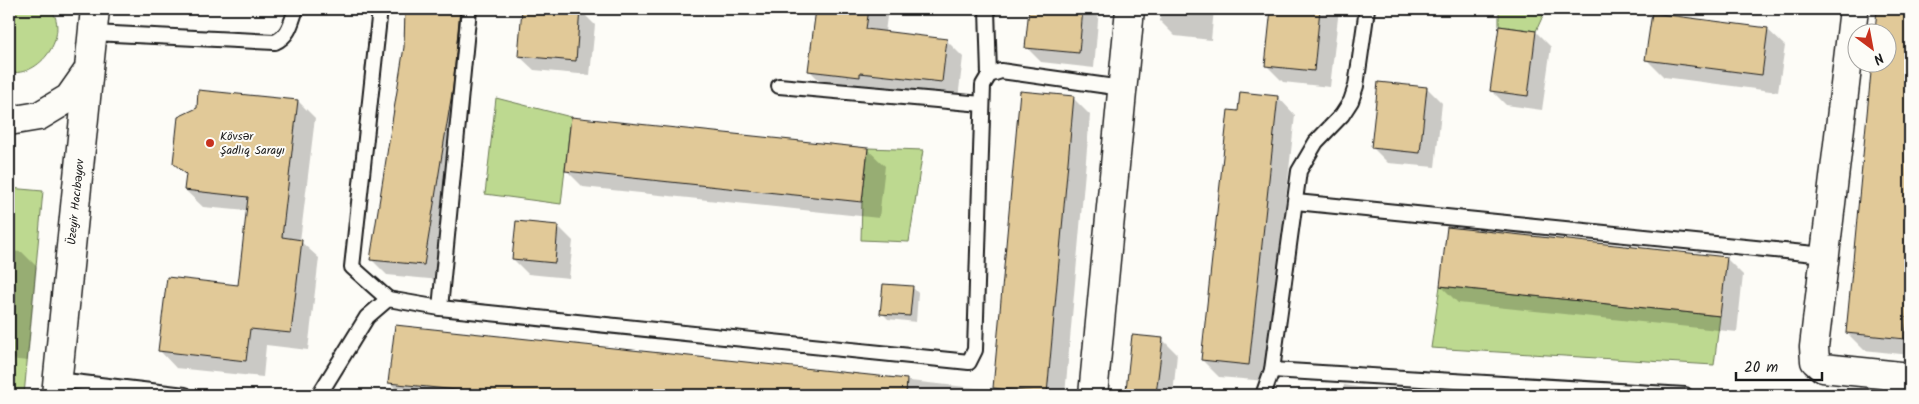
<svg xmlns="http://www.w3.org/2000/svg" width="1919" height="404" viewBox="0 0 1919 404" font-family="Kalam,sans-serif">
<style>
.green{fill:#bdd990;stroke:#6c7a56}
.shadow{fill:#0003}
.building{fill:#e1c998;stroke:#1c1c1c}
.lines{fill:none;stroke-linecap:round;stroke-linejoin:round}
.lane-casing{stroke:#1c1c1c;stroke-width:18}
.street-casing{stroke:#1c1c1c;stroke-width:31}
.secondary-casing{stroke:#1c1c1c;stroke-width:31}
.lane{stroke:#fdfcf7;stroke-width:14}
.street{stroke:#fdfcf7;stroke-width:28}
.secondary{stroke:#fdfcf7;stroke-width:28}
.poi-dot{fill:#c8321e;stroke:#fdfcf7;stroke-width:2}
.labels{text-anchor:middle;dominant-baseline:central;stroke-width:4;stroke-linejoin:round;paint-order:stroke}
.poi-label{font-size:12px;fill:#1c1c1c;stroke:#fdfcf7;text-anchor:start}
.street-label{font-size:12px;fill:#1c1c1c;stroke:#fdfcf7}
</style>
<rect width="100%" height="100%" fill="#fdfcf7"/>
<filter id="ink" filterUnits="userSpaceOnUse"><feTurbulence type="fractalNoise" baseFrequency=".02" numOctaves="2"/><feDisplacementMap in="SourceGraphic" scale="10" xChannelSelector="R" yChannelSelector="G"/><feConvolveMatrix kernelMatrix="1 2 1 2 8 2 1 2 1" color-interpolation-filters="sRGB"/></filter>
<g filter="url(#ink)">
<g class="green">
<path d="M9,9H51C70,35 40,78 9,72Z"/>
<polygon points="1499,9 1546,9 1536,31 1499,26"/>
<polygon points="496,98 571,117 561,204 485,194"/>
<polygon points="868,148 923,150 909,242 861,240 862,202"/>
<polygon points="9,188 43,191 24,395 9,395"/>
<polygon points="1910,285 1910,340 1905,339"/>
<polygon points="1440,286 1720,316 1714,365 1431,348"/>
</g>
<g class="shadow">
<polygon points="406,9 477,9 468,104 440,280 387,275 371,259 405,47"/>
<polygon points="524,9 580,10 595,25 590,75 534,70 519,56"/>
<polygon points="817,9 888,9 885,32 946,40 963,57 958,99 826,87 809,70"/>
<polygon points="1030,9 1099,9 1094,68 1041,62 1026,47"/>
<polygon points="1161,9 1214,9 1211,40 1175,36 1160,21"/>
<polygon points="1272,9 1339,9 1330,87 1283,82 1266,65"/>
<polygon points="1879,9 1910,9 1910,355 1864,350 1847,333 1886,62 1886,32 1876,32"/>
<polygon points="1767,29 1785,46 1778,92 1664,77 1647,60"/>
<polygon points="1536,32 1551,47 1542,110 1506,105 1491,90"/>
<polygon points="1427,88 1442,103 1435,167 1388,163 1373,148"/>
<polygon points="1021,93 1073,98 1090,115 1065,395 1053,395 1053,393 1011,389 1011,392 1050,395 402,395 389,382 396,326 994,390"/>
<polygon points="1278,97 1295,115 1266,381 1219,377 1202,360 1239,113"/>
<polygon points="298,101 315,118 300,241 319,258 308,350 266,345 263,377 176,368 159,350 239,286 247,211 203,207 185,190"/>
<polygon points="867,149 885,166 879,218 583,187 566,170"/>
<polygon points="558,226 573,241 569,278 528,274 513,259"/>
<polygon points="9,251 22,252 37,267 28,361 9,359"/>
<polygon points="1726,258 1743,275 1737,332 1458,303 1441,286"/>
<polygon points="912,287 918,293 916,322 888,319 882,313"/>
<polygon points="1134,336 1162,339 1177,354 1173,395 1127,395"/>
<polygon points="1344,385 1377,390 1382,395 1342,395"/>
</g>
<g class="building">
<polygon points="405,9 460,9 453,87 424,265 370,260 404,47"/>
<polygon points="522,9 580,9 576,61 518,56"/>
<polygon points="816,9 869,9 866,29 947,39 942,82 860,73 860,77 808,71"/>
<polygon points="1029,9 1083,9 1079,53 1025,48"/>
<polygon points="1271,9 1320,9 1314,71 1265,66"/>
<polygon points="1877,9 1910,9 1910,285 1905,339 1846,333 1872,62 1886,62 1886,32 1875,32"/>
<polygon points="1652,13 1768,28 1762,75 1645,60"/>
<polygon points="1499,26 1536,31 1528,96 1490,91"/>
<polygon points="1378,82 1427,87 1420,153 1371,148"/>
<polygon points="198,90 298,100 282,237 302,240 291,333 250,329 246,361 158,351 167,277 238,285 248,197 184,190 186,174 173,163 178,117 197,108"/>
<polygon points="1020,91 1074,96 1047,394 993,388"/>
<polygon points="1240,92 1278,96 1249,365 1201,360 1228,110 1238,111"/>
<polygon points="571,117 868,148 862,202 565,171"/>
<polygon points="516,221 558,225 555,263 512,259"/>
<polygon points="1447,227 1727,257 1720,316 1440,286"/>
<polygon points="883,284 913,286 910,316 880,314"/>
<polygon points="395,325 907,379 906,395 506,395 388,383"/>
<polygon points="1132,335 1163,338 1156,394 1126,390"/>
</g>
<g class="lines">
<defs>
<g id="lane">
<polyline points="380,9 352,267 388,299"/>
<polyline points="987,9 989,75"/>
<path d="M93,33L275,42C289,36 291,23 296,9"/>
<polyline points="779,86 982,104"/>
<polyline points="1296,202 1825,255"/>
<polyline points="440,308 469,9"/>
<polyline points="1272,370 1685,395"/>
<polyline points="57,380 185,395"/>
<polyline points="319,395 367,317 388,299 440,308 969,362 975,350 983,85 989,75 1001,71 1122,88"/>
<polyline points="1263,395 1272,370 1299,171 1316,142 1342,115 1351,101 1356,86 1367,9"/>
<polyline points="1884,395 1889,392 1894,376"/>
</g>
<g id="street">
<polyline points="1854,9 1814,347 1815,361 1823,368 1910,377"/>
<polyline points="1093,395 1130,9"/>
</g>
<g id="secondary">
<polyline points="9,121 39,116 69,98 88,71"/>
<path id="s1" d="M56,395L95,9"/>
</g>
</defs>
<use href="#lane" class="lane-casing"/>
<use href="#street" class="street-casing"/>
<use href="#secondary" class="secondary-casing"/>
<use href="#lane" class="lane"/>
<use href="#street" class="street"/>
<use href="#secondary" class="secondary"/>
</g>
</g>
<circle class="poi-dot" cx="210" cy="143" r="5"/>
<g class="labels">
<g class="poi-label">
<text x="220" y="136">Kövsər<tspan x="220" dy="14">Şadlıq Sarayı</tspan></text>
</g>
<g class="street-label">
<text stroke="none"><textPath href="#s1" startOffset="194">Üzeyir Hacıbəyov</textPath></text>
</g>
</g>
<rect width="1919" height="404" fill="none" stroke="#fdfcf7" stroke-width="30"/>
<rect x="15" y="15" width="1889" height="374" fill="none" stroke="#1c1c1c" stroke-width="2" filter="url(#ink)"/>
<g transform="translate(1872 48) rotate(148)"><circle r="24" fill="#fdfcf7" stroke="#a3a29f"/>
<path d="M0-4L9 19L0 12L-9 19Z" fill="#c8321e"/>
<text y="-8" font-size="14" font-weight="bold" text-anchor="middle" fill="#1c1c1c">N</text>
</g>
<path d="M1736 372v8h86v-8" fill="none" stroke="#1c1c1c" stroke-width="2.5"/>
<text x="1744" y="372" font-size="15" fill="#1c1c1c" stroke="#fdfcf7" stroke-width="4" paint-order="stroke">20 m</text>
</svg>
